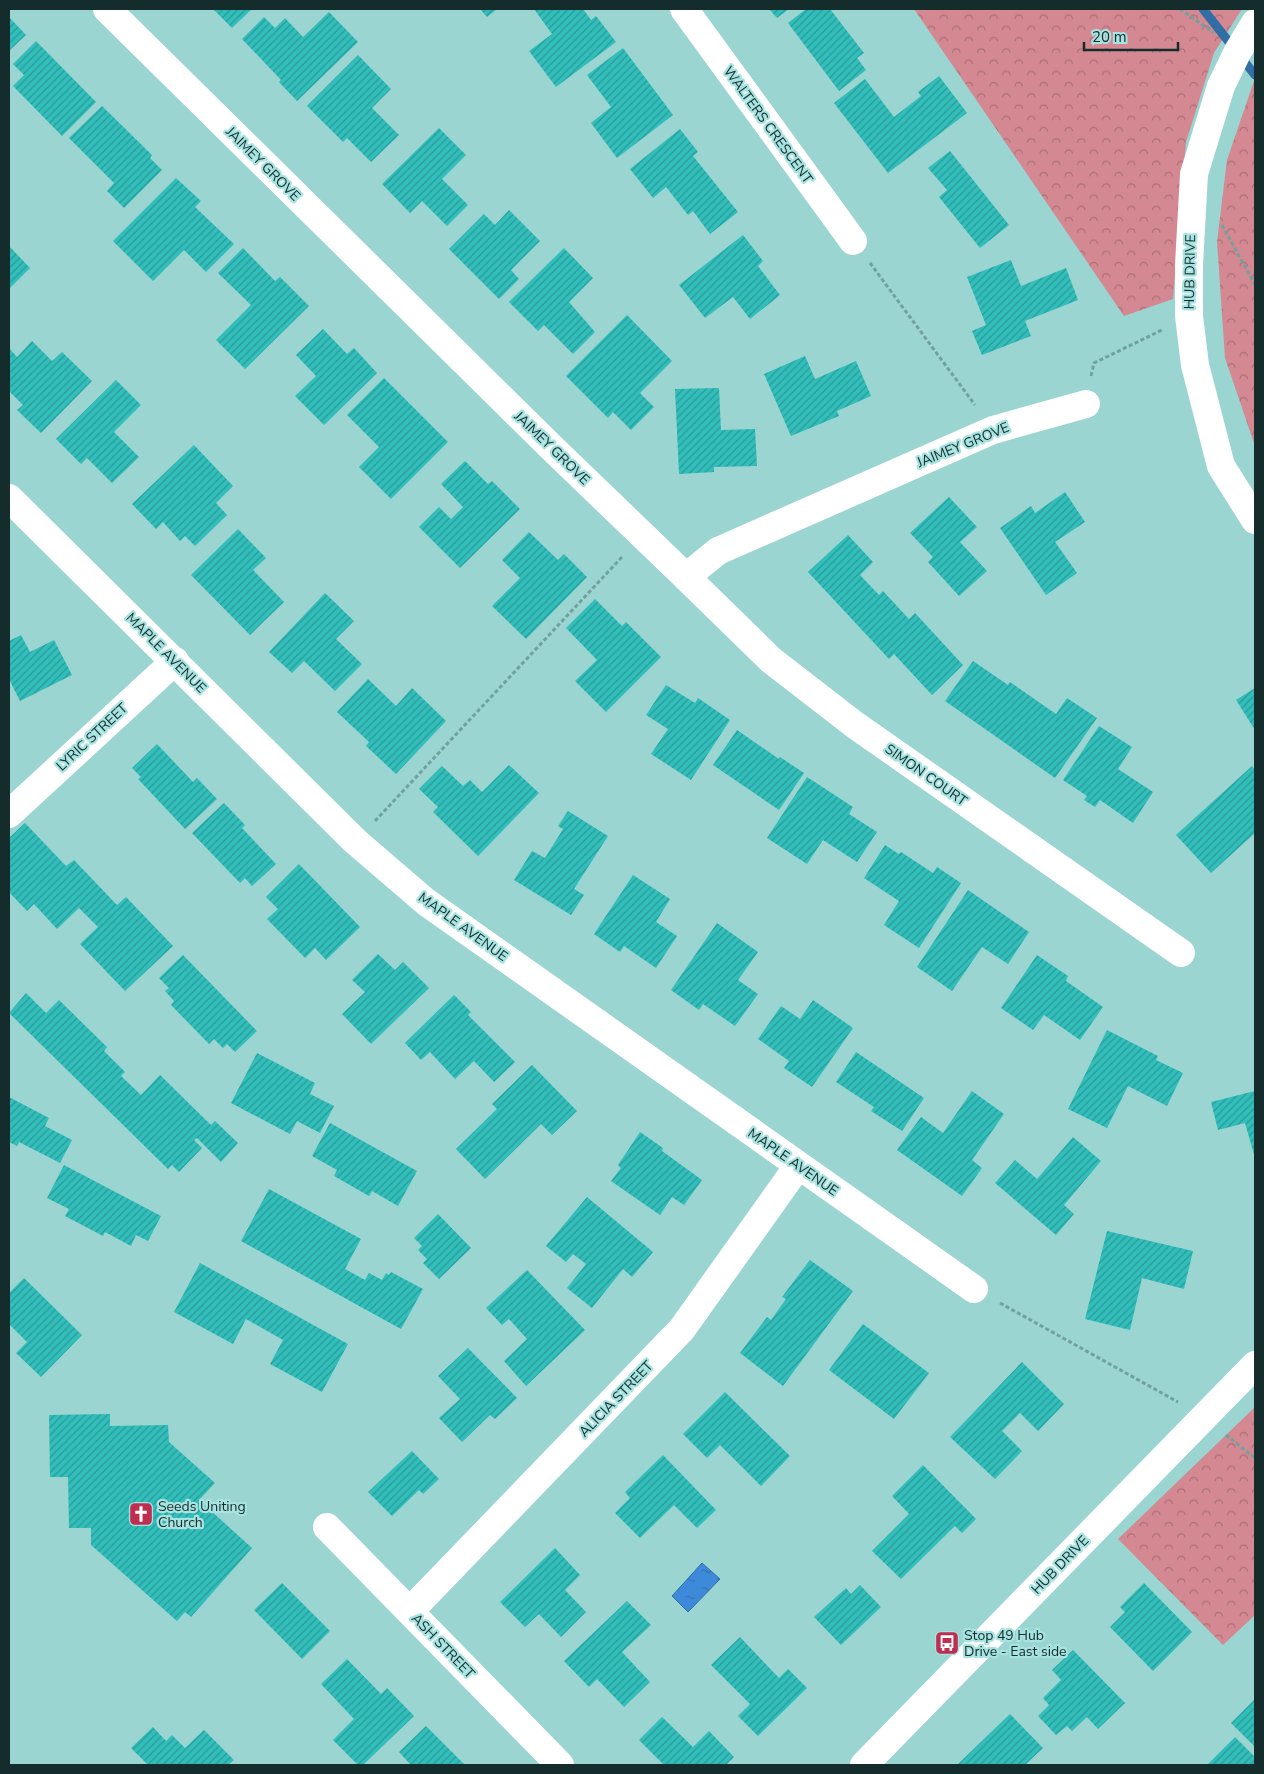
<svg xmlns="http://www.w3.org/2000/svg" width="1264" height="1774" viewBox="0 0 1264 1774" font-family="'Nunito Sans',sans-serif">
<style>
.park{fill:url(#park-crowns)}
.water{fill:url(#water-ripples);stroke:#316ea6}
.lines{fill:none;stroke-linecap:round;stroke-linejoin:round}
.stream{stroke:#316ea6;stroke-width:9}
.building{fill:url(#building-hatch)}
.path{stroke:#71a19e;stroke-width:3;stroke-dasharray:4 2.5;stroke-linecap:butt}
.minor{stroke:#fff;stroke-width:28}
.labels{text-anchor:middle;dominant-baseline:central;stroke-width:4.5;stroke-linejoin:round;paint-order:stroke}
.street-label{font-size:14px;fill:#142c2b;stroke:#a7e3e0}
.poi-label{font-size:14px;fill:#142c2b;stroke:#a7e3e0;text-anchor:start}
</style>
<defs>
<pattern id="park-crowns" width="20" height="18" patternUnits="userSpaceOnUse" patternTransform="scale(1.25)"><rect width="20" height="18" fill="#d48891"/><path d="M2 6a3 3 0 1 1 6 0M12 15a3 3 0 1 1 6 0" fill="none" stroke="#ab6f77"/></pattern>
<pattern id="water-ripples" width="26" height="14" patternUnits="userSpaceOnUse" patternTransform="scale(1.25)"><rect width="26" height="14" fill="#3e8ada"/><path d="M2 4q2-2 4 0t4 0M15 11q2-2 4 0t4 0" fill="none" stroke="#3371b1"/></pattern>
<pattern id="building-hatch" width="6" height="6" patternUnits="userSpaceOnUse" patternTransform="scale(1.25)"><rect width="6" height="6" fill="#32beba"/><path d="M-1 1l2-2M0 6l6-6M5 7l2-2" fill="none" stroke="#299b97"/></pattern>
</defs>
<rect width="100%" height="100%" fill="#9ad5d2"/>
<g class="park">
<polygon points="914,9 1242,9 1214,53 1186,142 1173,299 1124,316"/>
<polygon points="1255,78 1255,446 1225,358 1217,242 1227,160"/>
<polygon points="1255,1407 1255,1615 1223,1645 1118,1539"/>
</g>
<polygon class="water" points="702,1563 720,1579 688,1612 672,1596"/>
<g class="lines">
<polyline class="stream" points="1203,9 1255,75"/>
</g>
<g class="building">
<polygon points="213,9 252,9 232,28"/>
<polygon points="480,9 497,9 487,17"/>
<polygon points="534,9 583,9 591,20 596,16 616,42 556,87 529,51 552,34"/>
<polygon points="769,9 789,9 777,18"/>
<polygon points="806,9 830,9 864,53 857,58 866,70 839,91 788,23"/>
<polygon points="329,12 358,42 297,101 279,82 281,80 242,39 264,17 275,28 285,18 303,37"/>
<polygon points="9,17 26,35 9,51"/>
<polygon points="36,41 96,102 62,136 13,86 24,75 13,64"/>
<polygon points="623,48 673,115 617,158 591,123 611,107 587,75"/>
<polygon points="358,55 391,89 372,108 399,135 371,162 347,138 343,142 307,106"/>
<polygon points="939,76 967,113 888,173 834,103 865,79 894,117 921,96 918,92"/>
<polygon points="102,106 152,155 150,158 162,170 124,208 107,191 114,183 69,138"/>
<polygon points="439,128 466,155 442,179 468,205 447,226 422,201 410,213 382,184"/>
<polygon points="680,129 698,152 693,156 738,212 710,234 693,211 688,215 666,187 653,198 630,169"/>
<polygon points="950,151 1009,225 980,248 939,197 947,190 928,168"/>
<polygon points="176,178 201,201 195,207 234,244 206,272 184,250 153,281 113,241"/>
<polygon points="509,210 540,241 511,270 519,279 499,299 449,249 484,214 495,225"/>
<polygon points="743,235 763,261 758,266 780,295 750,319 733,297 705,318 679,285"/>
<polygon points="9,246 30,268 9,289"/>
<polygon points="243,248 275,281 280,277 309,306 245,369 216,340 251,305 218,273"/>
<polygon points="564,248 593,278 569,302 595,332 573,354 544,325 538,331 509,302"/>
<polygon points="1011,260 1021,286 1066,268 1078,300 1025,321 1031,336 982,355 972,331 986,325 967,277"/>
<polygon points="627,315 672,361 640,393 654,407 631,430 613,412 608,418 566,376"/>
<polygon points="323,329 347,354 354,348 377,373 324,425 295,396 316,376 296,355"/>
<polygon points="32,341 52,361 62,352 92,381 41,433 17,410 23,405 9,391 9,348 17,357"/>
<polygon points="805,356 815,379 856,361 871,396 837,411 839,416 791,436 764,374"/>
<polygon points="384,378 448,442 391,499 359,467 379,447 347,415"/>
<polygon points="116,380 141,405 114,432 139,457 112,483 87,458 81,464 56,439"/>
<polygon points="719,388 721,430 755,429 757,466 714,467 714,472 679,474 675,389"/>
<polygon points="194,445 233,486 216,503 227,515 195,546 185,536 180,541 163,522 156,529 132,504"/>
<polygon points="465,461 488,484 492,481 520,509 460,568 419,527 439,507 451,519 463,507 441,484"/>
<polygon points="1065,492 1085,522 1055,542 1077,573 1046,595 1000,528 1031,506 1035,513"/>
<polygon points="949,497 977,527 960,542 987,571 959,596 928,562 933,557 910,533"/>
<polygon points="238,529 266,558 253,570 284,602 250,635 191,575"/>
<polygon points="529,532 558,560 564,554 587,577 526,639 492,606 520,578 502,560"/>
<polygon points="848,535 873,562 860,575 879,595 883,591 909,619 915,613 963,665 932,695 894,654 889,659 808,572"/>
<polygon points="325,593 354,621 336,639 362,664 335,691 304,661 292,673 269,652"/>
<polygon points="595,599 622,626 626,622 661,657 606,712 575,681 597,660 566,628"/>
<polygon points="21,635 30,652 54,640 72,675 20,701 9,679 9,641"/>
<polygon points="973,661 1008,685 1010,682 1056,714 1067,698 1097,718 1055,778 945,701"/>
<polygon points="368,679 396,706 412,688 446,721 396,774 366,746 369,742 337,712"/>
<polygon points="666,685 695,703 698,698 730,720 691,780 651,754 668,729 646,715"/>
<polygon points="1255,688 1255,730 1236,700"/>
<polygon points="1099,726 1132,747 1118,769 1153,792 1133,823 1100,800 1095,807 1084,800 1087,796 1063,780"/>
<polygon points="737,730 779,759 780,757 804,773 779,810 713,765"/>
<polygon points="157,744 193,782 197,778 217,799 185,829 138,779 141,777 132,768"/>
<polygon points="509,765 539,793 478,856 433,812 438,807 419,789 442,766 463,786 470,780 482,792"/>
<polygon points="1252,766 1255,770 1255,833 1211,873 1176,835"/>
<polygon points="807,777 853,807 849,814 877,832 857,862 823,840 807,864 767,838"/>
<polygon points="224,803 245,825 242,828 276,864 252,886 245,878 240,883 192,833"/>
<polygon points="568,811 608,836 574,889 584,895 571,915 514,880 532,851 545,858 563,829 558,826"/>
<polygon points="25,823 66,866 74,860 117,905 126,897 173,946 125,991 80,944 98,927 79,908 57,929 34,904 27,911 9,892 9,838"/>
<polygon points="885,845 899,854 901,852 933,873 937,867 961,883 919,948 884,925 899,901 864,878"/>
<polygon points="299,864 360,927 326,960 315,948 305,958 267,919 278,909 266,897"/>
<polygon points="633,875 670,899 656,922 677,936 656,968 624,946 620,952 594,934"/>
<polygon points="968,890 1029,932 1008,964 982,947 952,991 917,967"/>
<polygon points="717,923 758,952 738,980 758,994 735,1026 703,1004 699,1010 671,990"/>
<polygon points="378,954 395,970 403,962 429,988 371,1044 342,1014 365,992 352,980"/>
<polygon points="183,955 257,1031 235,1052 227,1044 223,1048 214,1039 209,1044 171,1005 174,1001 165,991 169,988 159,978"/>
<polygon points="1037,955 1068,976 1066,981 1103,1007 1080,1040 1044,1015 1033,1030 1001,1008"/>
<polygon points="26,993 46,1013 59,1000 107,1047 104,1051 125,1072 121,1076 141,1095 160,1075 211,1125 215,1121 238,1143 221,1162 197,1138 194,1140 202,1148 179,1172 172,1165 168,1169 9,1013"/>
<polygon points="454,995 471,1012 468,1015 515,1062 494,1082 474,1061 455,1079 430,1052 421,1060 405,1043"/>
<polygon points="813,1000 853,1028 812,1087 784,1068 789,1061 758,1039 781,1006 800,1019"/>
<polygon points="1107,1030 1158,1056 1156,1060 1183,1073 1167,1106 1128,1086 1107,1128 1068,1109"/>
<polygon points="856,1052 924,1098 902,1131 871,1111 874,1107 836,1082"/>
<polygon points="257,1053 315,1083 310,1094 334,1106 320,1133 297,1121 290,1134 231,1103"/>
<polygon points="532,1065 577,1111 552,1135 541,1124 485,1179 456,1149 497,1109 492,1104"/>
<polygon points="972,1091 1004,1114 972,1160 982,1168 962,1196 897,1150 921,1117 943,1133"/>
<polygon points="1255,1091 1255,1158 1245,1123 1218,1130 1211,1102"/>
<polygon points="9,1097 49,1118 45,1126 72,1140 60,1163 19,1142 17,1146 9,1142"/>
<polygon points="330,1123 417,1171 398,1206 372,1191 369,1196 334,1176 337,1170 312,1156"/>
<polygon points="640,1132 663,1148 662,1151 702,1180 684,1205 672,1197 660,1215 611,1181 621,1168 618,1165"/>
<polygon points="1073,1137 1101,1161 1064,1205 1074,1214 1056,1235 995,1183 1015,1160 1037,1179"/>
<polygon points="64,1165 161,1216 148,1241 136,1235 131,1246 105,1232 103,1236 65,1216 69,1209 47,1198"/>
<polygon points="269,1189 361,1239 345,1269 365,1280 369,1273 382,1280 386,1273 389,1275 391,1272 423,1289 401,1329 241,1241"/>
<polygon points="587,1197 653,1252 632,1277 623,1269 592,1308 567,1288 586,1264 573,1254 566,1262 546,1246"/>
<polygon points="438,1214 471,1248 439,1279 423,1263 427,1259 418,1250 422,1246 414,1238"/>
<polygon points="1107,1231 1193,1251 1184,1289 1142,1278 1130,1330 1085,1319"/>
<polygon points="810,1260 853,1291 783,1386 740,1353 767,1317 771,1320 786,1299 782,1297"/>
<polygon points="200,1263 348,1344 322,1392 270,1364 283,1340 246,1319 233,1344 174,1312"/>
<polygon points="527,1270 585,1330 526,1386 504,1361 527,1339 509,1319 502,1325 486,1308"/>
<polygon points="24,1278 82,1335 41,1377 16,1353 27,1342 9,1324 9,1293"/>
<polygon points="863,1324 929,1373 894,1419 829,1370"/>
<polygon points="468,1348 517,1398 495,1419 490,1415 462,1442 439,1418 460,1399 438,1376"/>
<polygon points="1022,1362 1064,1404 1038,1431 1020,1413 1002,1431 1022,1451 995,1479 950,1437"/>
<polygon points="725,1392 790,1456 761,1486 720,1445 707,1458 683,1434"/>
<polygon points="110,1414 110,1426 168,1425 169,1442 215,1483 199,1500 252,1548 191,1617 185,1612 177,1621 91,1545 91,1528 69,1528 68,1477 50,1477 49,1415"/>
<polygon points="412,1451 439,1479 423,1494 419,1490 392,1516 368,1492"/>
<polygon points="663,1455 716,1510 697,1528 674,1505 640,1538 615,1513 630,1498 625,1492"/>
<polygon points="923,1465 976,1519 962,1533 955,1526 901,1579 872,1551 909,1514 892,1496"/>
<polygon points="555,1548 580,1575 565,1590 586,1612 561,1637 539,1614 525,1627 500,1602"/>
<polygon points="282,1583 330,1631 302,1659 254,1610"/>
<polygon points="1144,1583 1192,1632 1153,1671 1110,1627 1125,1612 1120,1607"/>
<polygon points="860,1585 881,1607 841,1645 814,1617 846,1588 851,1594"/>
<polygon points="627,1601 651,1625 622,1652 650,1682 624,1707 597,1679 589,1687 564,1661"/>
<polygon points="740,1637 779,1678 788,1669 807,1688 758,1736 738,1716 750,1704 711,1665"/>
<polygon points="1073,1650 1125,1703 1098,1729 1087,1717 1072,1731 1067,1726 1056,1735 1038,1716 1049,1705 1043,1698 1061,1680 1052,1670"/>
<polygon points="347,1659 381,1694 387,1688 414,1716 363,1765 358,1765 333,1740 354,1719 321,1684"/>
<polygon points="1255,1699 1255,1747 1231,1723"/>
<polygon points="1010,1714 1043,1748 1025,1765 957,1765"/>
<polygon points="662,1717 693,1747 709,1731 734,1757 726,1765 664,1765 639,1740"/>
<polygon points="426,1726 465,1765 408,1765 410,1764 399,1752"/>
<polygon points="153,1727 166,1741 172,1735 185,1748 204,1730 234,1760 228,1765 148,1765 131,1748"/>
<polygon points="1235,1737 1255,1757 1255,1765 1207,1765"/>
</g>
<g class="lines">
<g class="path">
<polyline points="1180,9 1214,33"/>
<polyline points="1222,225 1255,285"/>
<polyline points="870,263 975,405"/>
<polyline points="1091,376 1094,363 1162,330"/>
<polyline points="375,821 622,557"/>
<polyline points="1000,1303 1178,1402"/>
<polyline points="1226,1435 1255,1458"/>
</g>
<g class="minor">
<polyline points="107,9 552,448 686,577 718,551 993,430 1086,404"/>
<polyline points="684,9 853,241"/>
<polyline points="1255,23 1238,51 1221,86 1194,174 1189,265 1189,316 1195,365 1221,466 1255,520"/>
<polyline points="9,498 355,841 426,902 974,1289"/>
<polyline points="686,577 771,660 855,725 1181,953"/>
<polyline points="9,814 175,661"/>
<polyline points="327,1527 560,1765"/>
<polyline points="410,1611 682,1329 798,1166"/>
<polyline points="864,1765 1255,1365"/>
</g>
</g>
<defs>
<symbol id="church-square" viewBox="-11 -11 22 22"><rect x="-9" y="-9" width="18" height="18" rx="4" fill="#be2e51" stroke="#a7e3e0"/><path d="M-1.2-6h2.4v3.5h3.3v2.4h-3.3V6h-2.4V-.1h-3.3v-2.4h3.3Z" fill="#fff"/></symbol>
<symbol id="bus-square" viewBox="-11 -11 22 22"><rect x="-9" y="-9" width="18" height="18" rx="4" fill="#be2e51" stroke="#a7e3e0"/><path d="M-5-6H5V4H4V6H2V4H-2V6H-4V4H-5ZM-3.5-4V0h7V-4ZM-3.5 1.2v1.5H-2V1.2ZM2 1.2v1.5H3.5V1.2Z" fill="#fff"/></symbol>
</defs>
<g fill-rule="evenodd">
<use href="#church-square" x="127" y="1500" width="28" height="28"/>
<use href="#bus-square" x="933" y="1629" width="28" height="28"/>
</g>
<g class="labels">
<g class="street-label">
<text transform="translate(768 125) rotate(54)">WALTERS CRESCENT</text>
<text transform="translate(263 164) rotate(45)">JAIMEY GROVE</text>
<text transform="translate(1190 272) rotate(-89)">HUB DRIVE</text>
<text transform="translate(963 445) rotate(-22)">JAIMEY GROVE</text>
<text transform="translate(552 448) rotate(44)">JAIMEY GROVE</text>
<text transform="translate(166 653) rotate(45)">MAPLE AVENUE</text>
<text transform="translate(92 737) rotate(-43)">LYRIC STREET</text>
<text transform="translate(926 775) rotate(35)">SIMON COURT</text>
<text transform="translate(463 927) rotate(36)">MAPLE AVENUE</text>
<text transform="translate(793 1162) rotate(35)">MAPLE AVENUE</text>
<text transform="translate(616 1399) rotate(-46)">ALICIA STREET</text>
<text transform="translate(1060 1565) rotate(-46)">HUB DRIVE</text>
<text transform="translate(443 1646) rotate(46)">ASH STREET</text>
</g>
<g class="poi-label">
<text x="158" y="1506">Seeds Uniting<tspan x="158" dy="16">Church</tspan></text>
<text x="964" y="1635">Stop 49 Hub<tspan x="964" dy="16">Drive - East side</tspan></text>
</g>
</g>
<rect width="1264" height="1774" fill="none" stroke="#142c2b" stroke-width="20"/>
<path d="M1084 42v8h94v-8" fill="none" stroke="#142c2b" stroke-width="2.5"/>
<text x="1092" y="42" font-size="15" fill="#142c2b" stroke="#a7e3e0" stroke-width="4" paint-order="stroke">20 m</text>
</svg>
